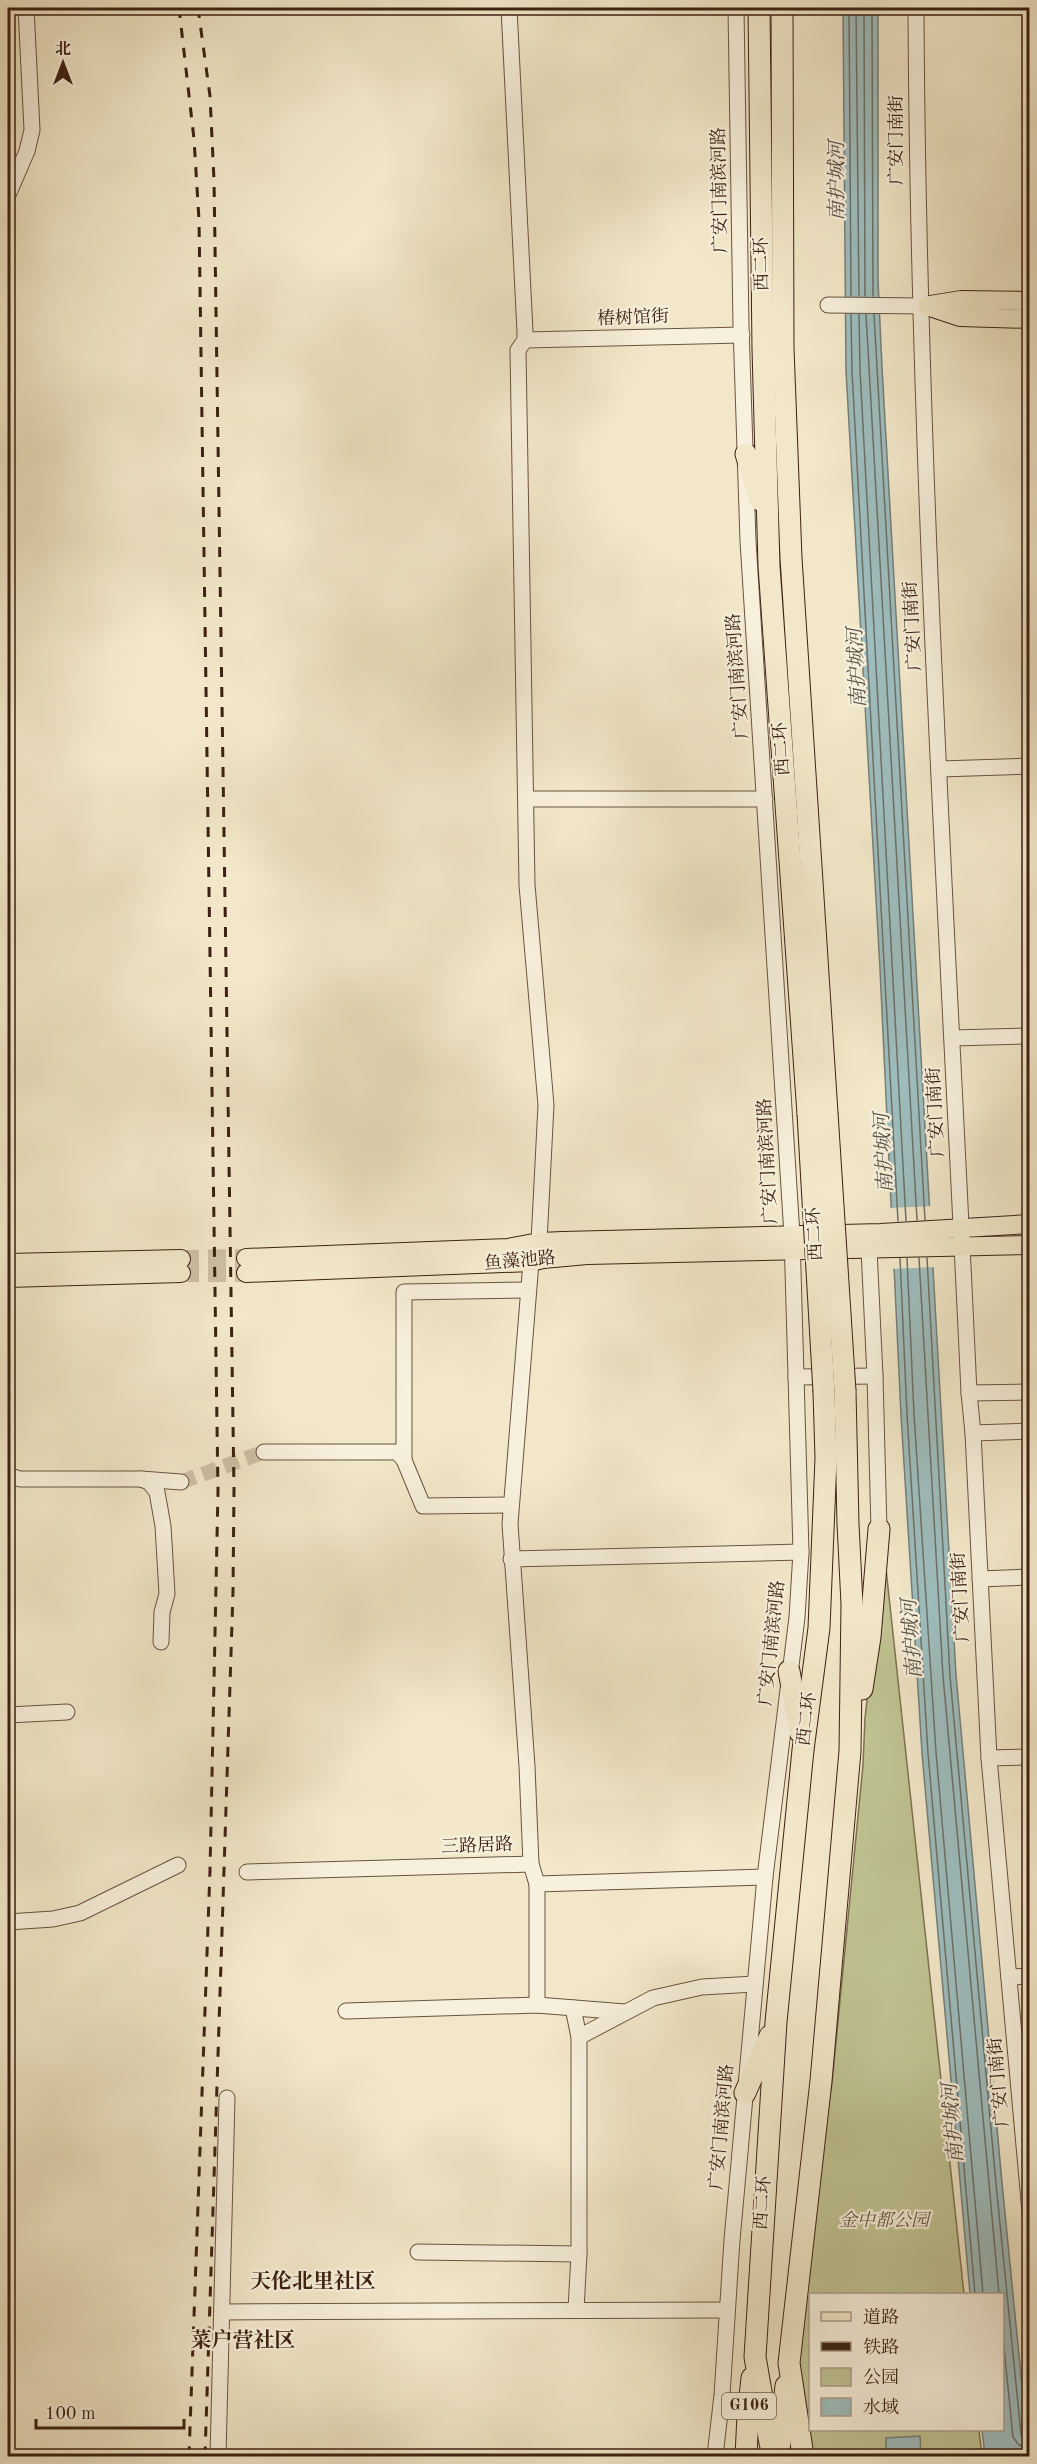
<svg xmlns="http://www.w3.org/2000/svg" width="1037" height="2464" viewBox="0 0 1037 2464" font-family="'Old Standard TT','Noto Serif SC',serif">
<style>
.green{fill:#c0c493;stroke:#7e7252;stroke-width:1.5}
.water{fill:#9ebebf;stroke:#767f7a;stroke-width:1.5}
.pier{fill:#f2e8c9}
.lines{fill:none;stroke-linecap:round;stroke-linejoin:round}
.shore{stroke:#6c7068;stroke-width:1.5}
.minor-tunnel{stroke:#cdc0a4;stroke-width:15;stroke-dasharray:15 8;stroke-linecap:butt}
.major-tunnel{stroke:#cdc0a4;stroke-width:18;stroke-dasharray:18 9;stroke-linecap:butt}
.minor-casing{stroke:#695340;stroke-width:17}
.major-casing{stroke:#3b2112;stroke-width:20}
.highway-casing{stroke:#3b2112;stroke-width:23}
.minor{stroke:#f7f0dc;stroke-width:15}
.major{stroke:#f2e8c9;stroke-width:18}
.highway{stroke:#f2e8c9;stroke-width:21}
.rail{stroke:#3b2112;stroke-width:3;stroke-dasharray:10 10;stroke-linecap:butt}
.highway-bridge-casing{stroke:#3b2112;stroke-width:23;stroke-linecap:butt}
.highway-bridge{stroke:#f2e8c9;stroke-width:21}
.labels{text-anchor:middle;dominant-baseline:central;stroke-width:4.5;stroke-linejoin:round;paint-order:stroke}
.shield{fill:#f7f0dc;stroke:#735f4f;stroke-width:1.5}
.shield-label{font-size:16px;font-weight:bold;fill:#3b2112}
.street-label{font-size:18px;fill:#3b2112;stroke:#f7f0dc}
.park-label{font-size:18px;font-style:italic;fill:#635239;stroke:#f7f0dc}
.water-label{font-size:20px;font-style:italic;fill:#595046;stroke:#f7f0dc}
.quarter-label{font-size:21px;font-weight:bold;fill:#3b2112;stroke:#f7f0dc}
</style>
<rect width="100%" height="100%" fill="#f2e8c9"/>
<filter id="stains"><feTurbulence type="fractalNoise" baseFrequency=".00333" numOctaves="4"/><feColorMatrix values="0 0 0 0 .2 0 0 0 0 .09 0 0 0 0 .02 0 0 0 .5 -.17"/></filter>
<radialGradient id="worn" r=".72"><stop offset=".6" stop-color="#630" stop-opacity="0"/><stop offset="1" stop-color="#630" stop-opacity=".3"/></radialGradient>
<polygon class="green" points="884,1550 964,2294 810,2294 810,2430 979,2430 982,2456 803,2456 789,2363 832,2083 863,1765 865,1718"/>
<g class="water">
<polygon points="843,8 878,8 878,281 882,367 956,1675 1002,2183 1029,2456 985,2456 982,2430 1002,2430 1002,2294 970,2294 922,1753 901,1415 880,969 846,371"/>
<polygon points="920,2436 921,2456 886,2456 886,2438"/>
</g>
<polygon class="pier" points="933,1206 936,1267 891,1269 889,1208"/>
<g class="lines">
<g class="shore">
<polyline points="849,8 851,296"/>
<polyline points="856,8 859,296"/>
<polyline points="864,8 865,296"/>
<polyline points="872,8 873,296"/>
<polyline points="851,314 852,371 898,1221"/>
<polyline points="859,314 860,370 906,1221"/>
<polyline points="866,314 917,1220"/>
<polyline points="874,314 925,1220"/>
<polyline points="900,1258 907,1414 928,1753 975,2294"/>
<polyline points="907,1258 914,1414 936,1752 983,2294"/>
<polyline points="919,1258 943,1676 999,2294"/>
<polyline points="927,1258 950,1676 996,2184 1021,2434 1024,2439 1030,2440"/>
<polyline points="1002,2328 1013,2437 1019,2445 1030,2448"/>
</g>
<polyline class="minor-tunnel" points="181,1482 264,1452"/>
<g class="major-tunnel">
<polyline points="181,1259 246,1258"/>
<polyline points="181,1273 246,1273"/>
</g>
<defs>
<g id="minor">
<polyline points="509,8 525,332 525,340 518,350 527,885 546,1105 539,1242"/>
<path d="M916,8C918,470 948,932 969,1393L973,1433L989,1758L1030,2212"/>
<polyline points="8,195 27,151 32,130 26,8"/>
<polyline points="828,305 927,306"/>
<polyline points="525,340 742,335"/>
<polyline points="940,769 1030,766"/>
<polyline points="526,799 765,799"/>
<polyline points="952,1038 1030,1036"/>
<polyline points="869,1249 875,1376 879,1529"/>
<polyline points="796,1377 875,1376"/>
<polyline points="969,1393 1030,1392"/>
<polyline points="973,1433 1030,1431"/>
<polyline points="264,1452 397,1452 404,1460 423,1506 510,1505"/>
<polyline points="404,1460 404,1292 528,1290"/>
<polyline points="8,1475 20,1479 141,1479 181,1482"/>
<polyline points="141,1479 149,1482 157,1492 163,1526 167,1594 162,1612 161,1642"/>
<polyline points="511,1559 801,1552"/>
<polyline points="980,1579 1030,1577"/>
<polyline points="8,1715 67,1712"/>
<polyline points="989,1758 1030,1757"/>
<polyline points="531,1864 527,1766 510,1524 531,1262"/>
<polyline points="247,1872 531,1864 537,1884 765,1877"/>
<polyline points="8,1922 53,1919 80,1913 178,1865"/>
<polyline points="1009,1977 1030,1976"/>
<polyline points="537,2005 537,1884"/>
<polyline points="573,2008 579,2037"/>
<polyline points="346,2011 537,2005 625,2012"/>
<polyline points="418,2252 579,2254"/>
<polyline points="576,2310 579,2254 579,2037 653,1998 702,1987 755,1984"/>
<polyline points="222,2312 727,2310"/>
<polyline points="218,2456 227,2098"/>
<polyline points="715,2456 722,2395 732,2240 765,1877 797,1617 801,1552 792,1235 748,541 741,326 736,8"/>
</g>
<g id="major">
<polyline points="930,305 961,300 1030,301"/>
<polyline points="927,306 960,317 1030,319"/>
<polyline points="246,1258 508,1248 539,1242 563,1241 881,1233 1030,1224"/>
<polyline points="8,1263 181,1259"/>
<polyline points="246,1273 531,1262 543,1259 587,1255 1030,1245"/>
<polyline points="8,1278 181,1273"/>
</g>
<g id="highway">
<polyline points="759,8 763,349 769,566 808,1114"/>
<polyline points="782,8 783,348 791,558 827,1113"/>
<polyline points="746,454 760,500"/>
<polyline points="789,1671 800,1732"/>
<polyline points="862,1689 870,1637 879,1529"/>
<polyline points="745,2093 770,2036"/>
<polyline points="779,2450 786,2386"/>
<polyline points="746,2456 748,2415 752,2378"/>
<polyline points="774,2456 770,2443 755,2357 776,2022 803,1750 819,1628 826,1458 824,1392"/>
<polyline points="803,2456 789,2363 821,2081 850,1751 852,1604 848,1524 845,1391"/>
</g>
</defs>
<use href="#minor" class="minor-casing"/>
<use href="#major" class="major-casing"/>
<use href="#highway" class="highway-casing"/>
<use href="#minor" class="minor"/>
<use href="#major" class="major"/>
<use href="#highway" class="highway"/>
<g class="rail">
<polyline points="179,8 194,139 199,220 218,1491 210,1870 189,2456"/>
<polyline points="198,8 210,96 214,180 234,1489 233,1592 205,2456"/>
</g>
<defs>
<g id="highway-bridge">
<polyline points="827,1113 845,1391"/>
<polyline points="808,1114 824,1392"/>
</g>
</defs>
<use href="#highway-bridge" class="highway-bridge-casing"/>
<use href="#highway-bridge" class="highway-bridge"/>
</g>
<g class="labels">
<rect class="shield" x="722" y="2393" width="54" height="26" rx="4.5"/>
<g class="shield-label">
<text x="749" y="2406">G106</text>
</g>
<g class="street-label">
<text transform="translate(897 140) rotate(-90)">广安门南街</text>
<text transform="translate(720 190) rotate(-91)">广安门南滨河路</text>
<text transform="translate(762 264) rotate(-91)">西二环</text>
<text transform="translate(633 318) rotate(-2)">椿树馆街</text>
<text transform="translate(913 626) rotate(-93)">广安门南街</text>
<text transform="translate(738 676) rotate(-94)">广安门南滨河路</text>
<text transform="translate(782 749) rotate(-94)">西二环</text>
<text transform="translate(936 1112) rotate(-93)">广安门南街</text>
<text transform="translate(768 1161) rotate(-93)">广安门南滨河路</text>
<text transform="translate(815 1234) rotate(-93)">西二环</text>
<text transform="translate(520 1261) rotate(-5)">鱼藻池路</text>
<text transform="translate(961 1597) rotate(-93)">广安门南街</text>
<text transform="translate(772 1643) rotate(-84)">广安门南滨河路</text>
<text transform="translate(807 1719) rotate(-83)">西二环</text>
<text transform="translate(477 1846) rotate(-2)">三路居路</text>
<text transform="translate(999 2082) rotate(-95)">广安门南街</text>
<text transform="translate(722 2127) rotate(-85)">广安门南滨河路</text>
<text transform="translate(763 2203) rotate(-86)">西二环</text>
</g>
<g class="park-label">
<text x="884" y="2221">金中都公园</text>
</g>
<g class="water-label">
<text transform="translate(838 181) rotate(-90)">南护城河</text>
<text transform="translate(858 668) rotate(-93)">南护城河</text>
<text transform="translate(885 1153) rotate(-93)">南护城河</text>
<text transform="translate(913 1639) rotate(-94)">南护城河</text>
<text transform="translate(954 2123) rotate(-95)">南护城河</text>
</g>
<g class="quarter-label">
<text x="313" y="2282">天伦北里社区</text>
<text x="243" y="2341">菜户营社区</text>
</g>
</g>
<rect width="1037" height="2464" fill="none" stroke="#f2e8c9" stroke-width="30"/>
<rect x="9" y="9" width="1019" height="2446" fill="none" stroke="#3b2112" stroke-width="3"/>
<rect x="15" y="15" width="1007" height="2434" fill="none" stroke="#3b2112" stroke-width="1.5"/>
<rect x="809" y="2293" width="195" height="138" fill="#f7f0dc" stroke="#ac9d8b" stroke-width="1.5"/>
<rect x="821" y="2312" width="30" height="9" fill="#f2e8c9" stroke="#ac9d8b" stroke-width="1.5"/>
<text x="863" y="2323" font-size="18" fill="#3b2112">道路</text>
<rect x="821" y="2342" width="30" height="9" fill="#3b2112" stroke="#ac9d8b" stroke-width="1.5"/>
<text x="863" y="2353" font-size="18" fill="#3b2112">铁路</text>
<rect x="821" y="2368" width="30" height="18" fill="#c0c493" stroke="#ac9d8b" stroke-width="1.5"/>
<text x="863" y="2383" font-size="18" fill="#3b2112">公园</text>
<rect x="821" y="2398" width="30" height="18" fill="#9ebebf" stroke="#ac9d8b" stroke-width="1.5"/>
<text x="863" y="2413" font-size="18" fill="#3b2112">水域</text>
<g transform="translate(63 63)" stroke="#f7f0dc" stroke-width="4.5" paint-order="stroke">
<path d="M0-4.5L10 22L0 15L-10 22Z" fill="#3b2112"/>
<text y="-9" font-size="16" font-weight="bold" text-anchor="middle" fill="#3b2112">北</text>
</g>
<path d="M36 2419v9h148v-9" fill="none" stroke="#3b2112" stroke-width="3"/>
<text x="45" y="2419" font-size="18" fill="#3b2112" stroke="#f7f0dc" stroke-width="4.5" paint-order="stroke">100 m</text>
<rect width="100%" height="100%" filter="url(#stains)"/>
<rect width="100%" height="100%" fill="url(#worn)"/>
</svg>
